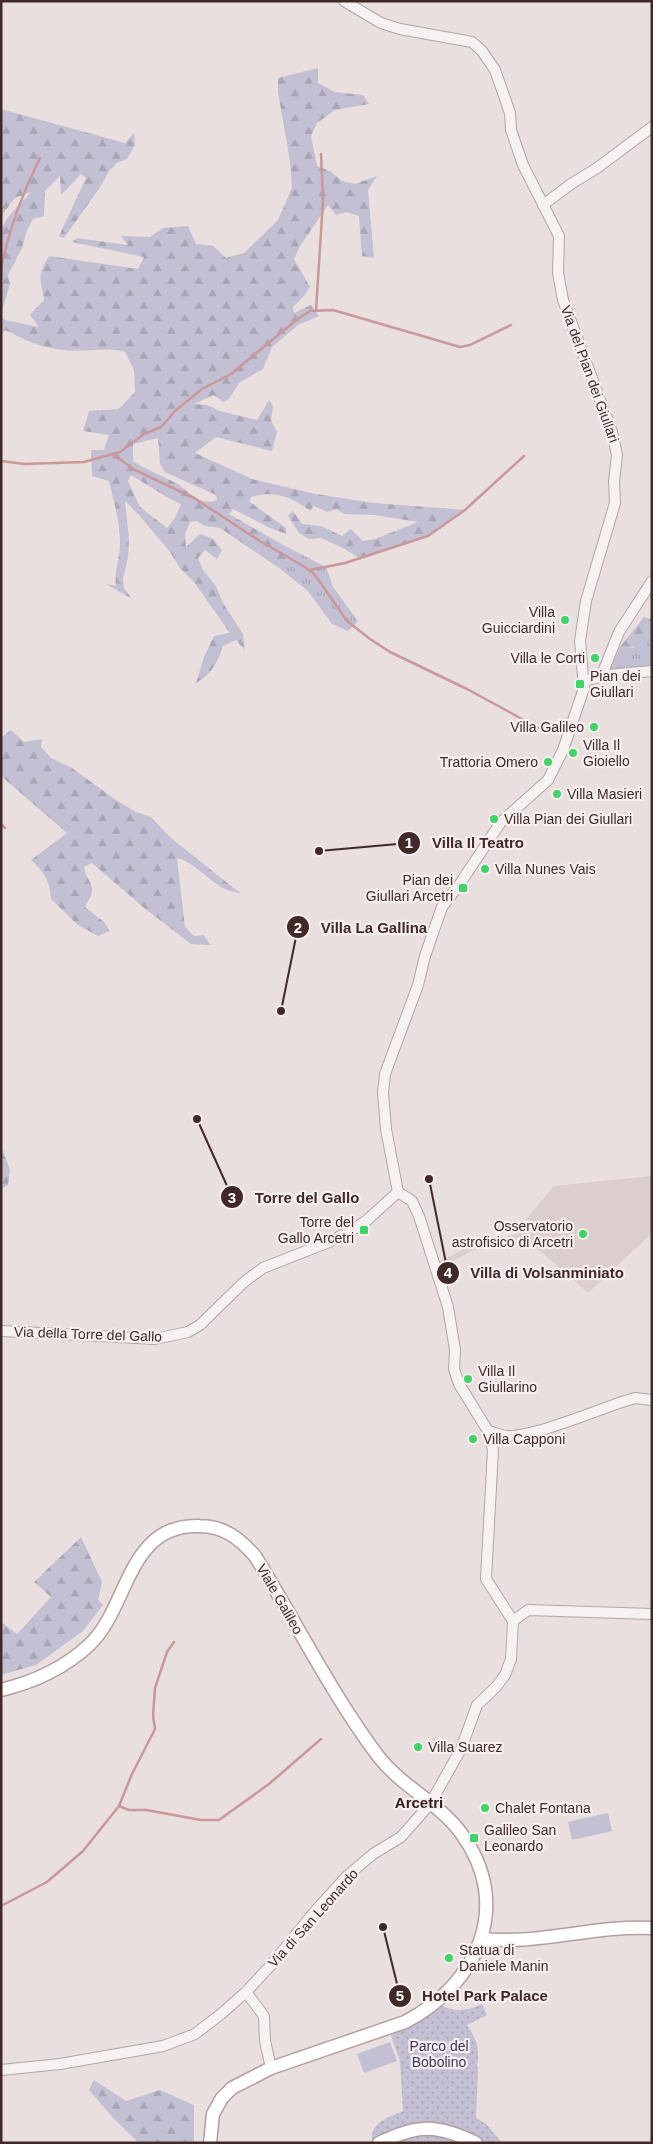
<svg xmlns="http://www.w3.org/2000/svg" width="653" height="2144" viewBox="0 0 653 2144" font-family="Helvetica,sans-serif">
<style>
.built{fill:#dbcecd}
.grass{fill:url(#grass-tufts)}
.forest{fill:url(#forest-firs);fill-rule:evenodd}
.park{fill:url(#park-dots)}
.pitch{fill:#c3c0d3}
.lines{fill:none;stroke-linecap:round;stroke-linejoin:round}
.stream{stroke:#ca989b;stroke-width:2.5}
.minor-casing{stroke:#b3a5a4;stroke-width:12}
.major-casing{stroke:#b59e9e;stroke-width:15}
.minor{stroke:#f7f2f2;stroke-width:10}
.major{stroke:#fff;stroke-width:12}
.poi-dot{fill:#3fd368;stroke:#f6efef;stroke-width:2}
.labels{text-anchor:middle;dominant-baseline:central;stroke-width:4.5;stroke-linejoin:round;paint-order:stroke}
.street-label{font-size:14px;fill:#412927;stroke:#f6efef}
.poi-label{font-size:14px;fill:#412927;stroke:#f6efef;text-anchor:start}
.park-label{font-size:14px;fill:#3e345d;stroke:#f6efef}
.neighbourhood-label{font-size:15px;font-weight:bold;fill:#311c1a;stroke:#f6efef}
.leader{fill:none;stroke:#412927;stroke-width:2}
.callout-dot{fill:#412927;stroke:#f6efef;stroke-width:2}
.mark-label{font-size:15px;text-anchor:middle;font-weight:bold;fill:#fff}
.callout-label{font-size:15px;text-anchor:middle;font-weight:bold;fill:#412927;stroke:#f6efef;stroke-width:4.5;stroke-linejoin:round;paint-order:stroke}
</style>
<defs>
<pattern id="grass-tufts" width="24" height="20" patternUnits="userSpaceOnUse" patternTransform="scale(1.25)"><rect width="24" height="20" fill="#c3c0d3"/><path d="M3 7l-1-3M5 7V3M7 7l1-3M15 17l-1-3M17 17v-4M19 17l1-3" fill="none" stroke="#a9a5b5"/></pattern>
<pattern id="forest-firs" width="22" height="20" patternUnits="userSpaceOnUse" patternTransform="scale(1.25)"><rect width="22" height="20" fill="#c3c0d3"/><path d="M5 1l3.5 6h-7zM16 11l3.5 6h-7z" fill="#a9a5b5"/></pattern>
<pattern id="park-dots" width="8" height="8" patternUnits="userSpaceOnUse" patternTransform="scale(1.25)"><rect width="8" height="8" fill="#c3c0d3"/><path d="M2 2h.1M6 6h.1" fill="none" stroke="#a9a5b5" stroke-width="1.8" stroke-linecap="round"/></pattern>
</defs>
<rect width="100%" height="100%" fill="#e9dfdf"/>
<polygon class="built" points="652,1176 652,1233 588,1293 537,1248 534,1248 521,1237 474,1250 438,1269 436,1263 473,1245 527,1231 526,1219 554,1186"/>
<g class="grass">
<polygon points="285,546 326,567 333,587 358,621 348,631 332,624 308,591 279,568 287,564"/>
<polygon points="650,635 652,638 652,667 610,669 620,647 633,648"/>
</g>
<g class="forest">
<path d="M318,68V83L335,92L363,95L369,104L335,110L317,123L311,136L317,166L330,171L342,181L355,184L377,176L368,190L374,258L362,256L359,216L347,212L336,215L328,205L300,246L294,259L310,287L304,296L293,307L294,313L311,305L319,316L298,325L272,347L263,369L239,383L229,399L223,402L214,395L194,404L207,405L220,411L257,420L269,400L273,406L271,420L277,432L272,451L216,437L195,453L252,479L316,494L374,503L465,510L428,536L359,558L343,548L321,538L309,539L299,533L288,516L293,511L302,524L321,526L342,536L351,529L363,541L375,539L418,522L375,515L344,514L337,509L327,512L314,506L310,511C293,497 273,490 251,497L250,502L286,528V534L268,527L233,509L229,514L285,546L287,564L279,568L220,528L205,526L197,521L190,522L185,534L186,547L200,534L213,539L222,550L217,559L205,550L198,558L203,570L216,586L223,603L243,634L245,650L236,640L223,646C218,662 211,675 196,683L204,657L214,636L230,633L194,582L180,568L170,552L140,516L125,501L129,539L128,558L123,578L124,588L132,599L106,584L116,586C114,571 120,558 120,543C120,522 114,502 109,481L92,476L91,450H104L109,435L83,431L89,411L119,409L135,392L134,370L125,352C105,346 84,353 63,350C42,348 23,339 5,330L1,334V317L5,320L39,327L30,315L44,300C41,277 36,278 49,256L138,269L144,257L72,242L77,238L128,245L121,236L150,237L163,228L188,226L196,244L213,246L226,258L244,253L278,220L292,188L290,161L278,92V78ZM158,438L160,464L165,472L216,495L217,500C197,507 188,488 172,481C158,474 147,470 133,461V444ZM131,475L170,499L181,504L175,518L167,528L140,507L128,481Z"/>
<polygon points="1,109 125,143 134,133 135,145 127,159 117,163 109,171 101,186 64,238 59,236 86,178 81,174 61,195 60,176 45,191 44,216 33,219 27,230 22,248 8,275 10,284 1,314 1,230 8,217 31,192 15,198 1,216"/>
<path d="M644,617L649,619L652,617V638L649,635C641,646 634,649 620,647Z"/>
<path d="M11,730L24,742L42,739L41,747L51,758L72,768L116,800L136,812L151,817L171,838L240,893C214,891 200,864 177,858L185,927L194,936L204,935L210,945L191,944L143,907L92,863L84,867C84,876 93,882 92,891C92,896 87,902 85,907L104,922L110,931L98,936L78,925L51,899C50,880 44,872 31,860L67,833L1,776V738Z"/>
<polygon points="1,1146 10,1170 8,1185 1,1189"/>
<polygon points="81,1537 102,1582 98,1600 103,1605 83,1631 36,1665 1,1675 1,1622 17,1634 51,1597 34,1582"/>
<polygon points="94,2080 126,2101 160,2090 194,2105 194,2143 139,2143 115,2120 89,2090"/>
</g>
<g class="park">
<path d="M439,2004C453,2013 467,2011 482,2004L487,2015L467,2025C473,2034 478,2043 478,2055C479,2061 476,2064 478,2070L476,2118L486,2124L502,2143H486L448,2128L372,2143C369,2123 387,2118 403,2111L400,2061L389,2030Z"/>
<polygon points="421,2131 469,2143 389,2143"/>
</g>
<g class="pitch">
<polygon points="608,1813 612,1831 572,1840 568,1822"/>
<polygon points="390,2042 397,2061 364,2073 357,2054"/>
</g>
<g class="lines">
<g class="stream">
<path d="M1,268C9,229 22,194 40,158"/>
<polyline points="316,310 323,201 321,154"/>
<polyline points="114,455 135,470 194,498 260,541 305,567 315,575 347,621 370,639 390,652 467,689 546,732"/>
<polyline points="1,461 24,464 84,462 120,452 144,434 161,427 175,411 202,389 231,374 295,321 310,311 333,310 460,347 470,345 511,325"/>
<polyline points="310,570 345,563 428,536 465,510 524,456"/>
<polyline points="1,824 5,828"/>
<polyline points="119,1806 129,1810 146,1810 201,1820 219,1820 269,1784 321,1739"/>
<polyline points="1,1906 47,1882 83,1851 119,1806 132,1774 155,1729 153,1716 155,1688 167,1652 174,1642"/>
</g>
<defs>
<g id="minor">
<polyline points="344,1 381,23 400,29 472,42 482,51 495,70 510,113 511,130 523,165 559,236 558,273 563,300 612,432 617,455 614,481 615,503 586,601 580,641 584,688 563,750 548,780 501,822 459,885 442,907 425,956 418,985 385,1074 383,1093 386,1129 398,1192"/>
<polyline points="543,205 571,184 597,168 652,127"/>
<polyline points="601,677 619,632 652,581"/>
<polyline points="584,681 608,675 652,671"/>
<polyline points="398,1192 412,1201 419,1216 448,1307 455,1350 454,1369 459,1384 488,1431 493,1450 486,1579 513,1621"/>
<polyline points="1,1331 155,1339 188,1332 200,1325 244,1282 263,1268 329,1242 352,1230 366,1221 398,1192"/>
<path d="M488,1431C494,1432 501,1436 507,1436C533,1437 595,1411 622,1402L635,1398L652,1400"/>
<polyline points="246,1992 264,2016 265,2041 271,2068"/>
<polyline points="1,2070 60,2064 163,2046 195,2034 221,2014 246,1992 271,1965 317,1909 346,1877 373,1854 401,1837 430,1804 461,1749 477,1705 496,1687 505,1675 511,1659 513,1621 528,1610 652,1614"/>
</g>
<g id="major">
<path d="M1,1690C34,1682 63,1669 88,1646C130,1608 126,1523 200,1526C224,1526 240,1539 255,1556C296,1622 331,1693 378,1756C402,1787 439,1803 461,1833C514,1905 478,1984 405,2022L271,2068L232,2088L222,2098L213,2114L210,2143"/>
<path d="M482,1939C539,1945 595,1925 652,1928"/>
<path d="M379,2143C418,2124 437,2124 476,2143"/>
</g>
</defs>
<use href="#minor" class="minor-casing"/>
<use href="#major" class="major-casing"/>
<use href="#minor" class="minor"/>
<use href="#major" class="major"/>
</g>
<g class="poi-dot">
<circle cx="565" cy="620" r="5"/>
<circle cx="595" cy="658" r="5"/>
<rect x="575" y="679" width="10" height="10" rx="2.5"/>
<circle cx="594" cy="727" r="5"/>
<circle cx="573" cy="753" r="5"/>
<circle cx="548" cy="762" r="5"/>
<circle cx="557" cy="794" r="5"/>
<circle cx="494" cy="819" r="5"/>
<circle cx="485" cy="869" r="5"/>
<rect x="458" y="883" width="10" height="10" rx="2.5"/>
<rect x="359" y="1225" width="10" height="10" rx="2.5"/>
<circle cx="583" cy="1234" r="5"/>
<circle cx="468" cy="1379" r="5"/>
<circle cx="473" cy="1439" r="5"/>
<circle cx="418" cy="1747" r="5"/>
<circle cx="485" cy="1808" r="5"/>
<rect x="469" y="1833" width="10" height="10" rx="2.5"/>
<circle cx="449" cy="1958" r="5"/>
</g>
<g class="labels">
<g class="street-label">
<text transform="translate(590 374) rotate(70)">Via del Pian dei Giullari</text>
<text transform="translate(88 1334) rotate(2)">Via della Torre del Gallo</text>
<text transform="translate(280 1599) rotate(60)">Viale Galileo</text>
<text transform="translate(313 1918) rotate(-48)">Via di San Leonardo</text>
</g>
<g class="poi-label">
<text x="555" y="612" text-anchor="end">Villa<tspan x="555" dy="16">Guicciardini</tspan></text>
<text x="585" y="658" text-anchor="end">Villa le Corti</text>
<text x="590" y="676">Pian dei<tspan x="590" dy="16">Giullari</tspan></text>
<text x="584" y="727" text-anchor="end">Villa Galileo</text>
<text x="583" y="745">Villa Il<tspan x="583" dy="16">Gioiello</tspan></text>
<text x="538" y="762" text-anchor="end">Trattoria Omero</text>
<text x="567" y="794">Villa Masieri</text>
<text x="504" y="819">Villa Pian dei Giullari</text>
<text x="495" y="869">Villa Nunes Vais</text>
<text x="453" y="880" text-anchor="end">Pian dei<tspan x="453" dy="16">Giullari Arcetri</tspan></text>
<text x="354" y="1222" text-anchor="end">Torre del<tspan x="354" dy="16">Gallo Arcetri</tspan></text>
<text x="573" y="1226" text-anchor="end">Osservatorio<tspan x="573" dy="16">astrofisico di Arcetri</tspan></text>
<text x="478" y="1371">Villa Il<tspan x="478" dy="16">Giullarino</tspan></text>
<text x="483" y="1439">Villa Capponi</text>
<text x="428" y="1747">Villa Suarez</text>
<text x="495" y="1808">Chalet Fontana</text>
<text x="484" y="1830">Galileo San<tspan x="484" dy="16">Leonardo</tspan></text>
<text x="459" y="1950">Statua di<tspan x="459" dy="16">Daniele Manin</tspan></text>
</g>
<g class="park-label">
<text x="439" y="2046">Parco del<tspan x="439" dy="16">Bobolino</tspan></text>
</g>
<g class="neighbourhood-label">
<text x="419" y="1802">Arcetri</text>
</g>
</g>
<path class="leader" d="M319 851L409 843M281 1011L298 927M197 1119L232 1197M429 1179L448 1273M383 1927L400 1996"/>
<g class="callout-dot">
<circle cx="319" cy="851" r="5"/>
<circle cx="281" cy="1011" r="5"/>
<circle cx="197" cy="1119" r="5"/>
<circle cx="429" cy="1179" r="5"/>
<circle cx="383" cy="1927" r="5"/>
<circle cx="409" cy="843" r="12"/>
<circle cx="298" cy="927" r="12"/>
<circle cx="232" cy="1197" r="12"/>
<circle cx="448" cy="1273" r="12"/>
<circle cx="400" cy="1996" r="12"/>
</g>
<g class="mark-label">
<text x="409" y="848">1</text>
<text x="298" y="933">2</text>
<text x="232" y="1203">3</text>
<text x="448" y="1278">4</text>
<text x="400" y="2001">5</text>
</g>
<g class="callout-label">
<text x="478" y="848">Villa Il Teatro</text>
<text x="374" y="933">Villa La Gallina</text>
<text x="307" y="1203">Torre del Gallo</text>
<text x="547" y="1278">Villa di Volsanminiato</text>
<text x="485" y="2001">Hotel Park Palace</text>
</g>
<rect width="653" height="2144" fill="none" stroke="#412927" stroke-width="5"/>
</svg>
